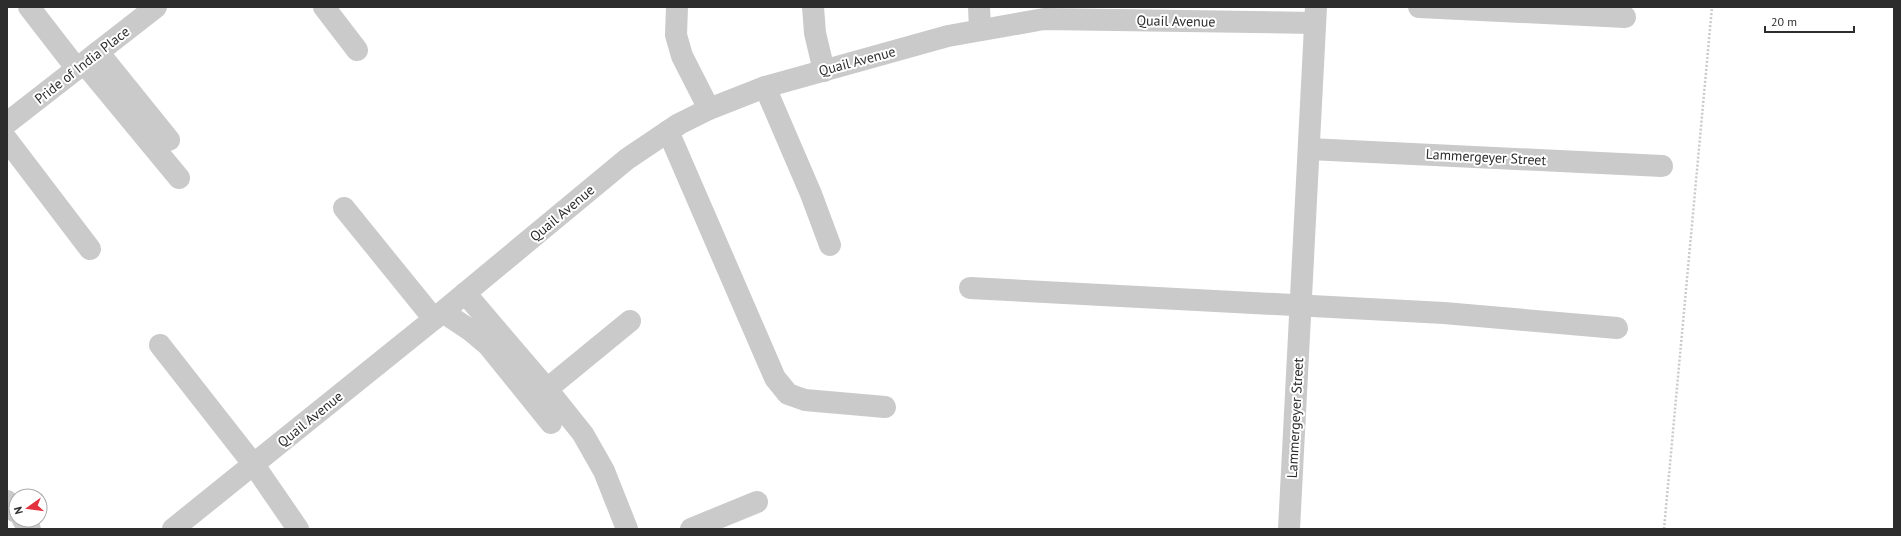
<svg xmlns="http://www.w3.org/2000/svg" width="1901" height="536" viewBox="0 0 1901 536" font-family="'PT Sans',sans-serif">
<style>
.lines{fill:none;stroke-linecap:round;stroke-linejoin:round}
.path{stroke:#cacaca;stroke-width:2.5;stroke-dasharray:2 2;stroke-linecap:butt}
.minor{stroke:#cacaca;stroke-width:22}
.labels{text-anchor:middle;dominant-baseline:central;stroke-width:4;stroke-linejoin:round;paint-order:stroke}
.street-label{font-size:14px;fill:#2d2d2d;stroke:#fff}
</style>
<rect width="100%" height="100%" fill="#fff"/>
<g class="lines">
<polyline class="path" points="1664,529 1712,7"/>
<g class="minor">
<polyline points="29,7 77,69"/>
<polyline points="324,7 357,50"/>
<polyline points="677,7 676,35 682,56 709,109"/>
<polyline points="813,7 815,33 824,71"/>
<polyline points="979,7 980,29"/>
<polyline points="1419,7 1625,17"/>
<polyline points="98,52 169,140"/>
<polyline points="84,63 179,178"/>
<polyline points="765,87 811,194 830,245"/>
<polyline points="7,123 156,7"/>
<polyline points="668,131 775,378 788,394 805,400 885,407"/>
<polyline points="7,140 90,249"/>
<polyline points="1309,149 1662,166"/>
<polyline points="344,208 434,319"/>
<polyline points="970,288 1444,313 1617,328"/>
<polyline points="465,293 547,389 583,434 604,471 627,529"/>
<polyline points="443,312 470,330 488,345 551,423"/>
<polyline points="160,345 254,465 298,529"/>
<polyline points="547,389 630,321"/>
<polyline points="7,501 16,512"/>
<polyline points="23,520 30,529"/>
<polyline points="173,529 434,319 627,159 679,124 709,109 765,87 948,36 1044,19 1315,23"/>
<polyline points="691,529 757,502"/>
<polyline points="1289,529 1316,7"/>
</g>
</g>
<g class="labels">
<g class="street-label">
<text transform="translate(1176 21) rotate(1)">Quail Avenue</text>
<text transform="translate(857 61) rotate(-15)">Quail Avenue</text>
<text transform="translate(82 65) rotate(-38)">Pride of India Place</text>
<text transform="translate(1486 157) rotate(3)">Lammergeyer Street</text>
<text transform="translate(562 213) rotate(-40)">Quail Avenue</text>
<text transform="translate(1295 418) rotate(-87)">Lammergeyer Street</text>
<text transform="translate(310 419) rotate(-39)">Quail Avenue</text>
</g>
</g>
<rect width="1901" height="536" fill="none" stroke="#2d2d2d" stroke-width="16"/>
<g transform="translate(28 508) rotate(256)"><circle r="19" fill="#ffffff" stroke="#ababab"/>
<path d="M0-3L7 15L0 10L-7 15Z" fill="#e4303f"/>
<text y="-6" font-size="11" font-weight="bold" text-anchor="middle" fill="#2d2d2d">N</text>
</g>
<path d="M1765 26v6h89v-6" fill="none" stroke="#2d2d2d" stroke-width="2"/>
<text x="1771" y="26" font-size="12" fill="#2d2d2d" stroke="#ffffff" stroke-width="3" paint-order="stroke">20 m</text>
</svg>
